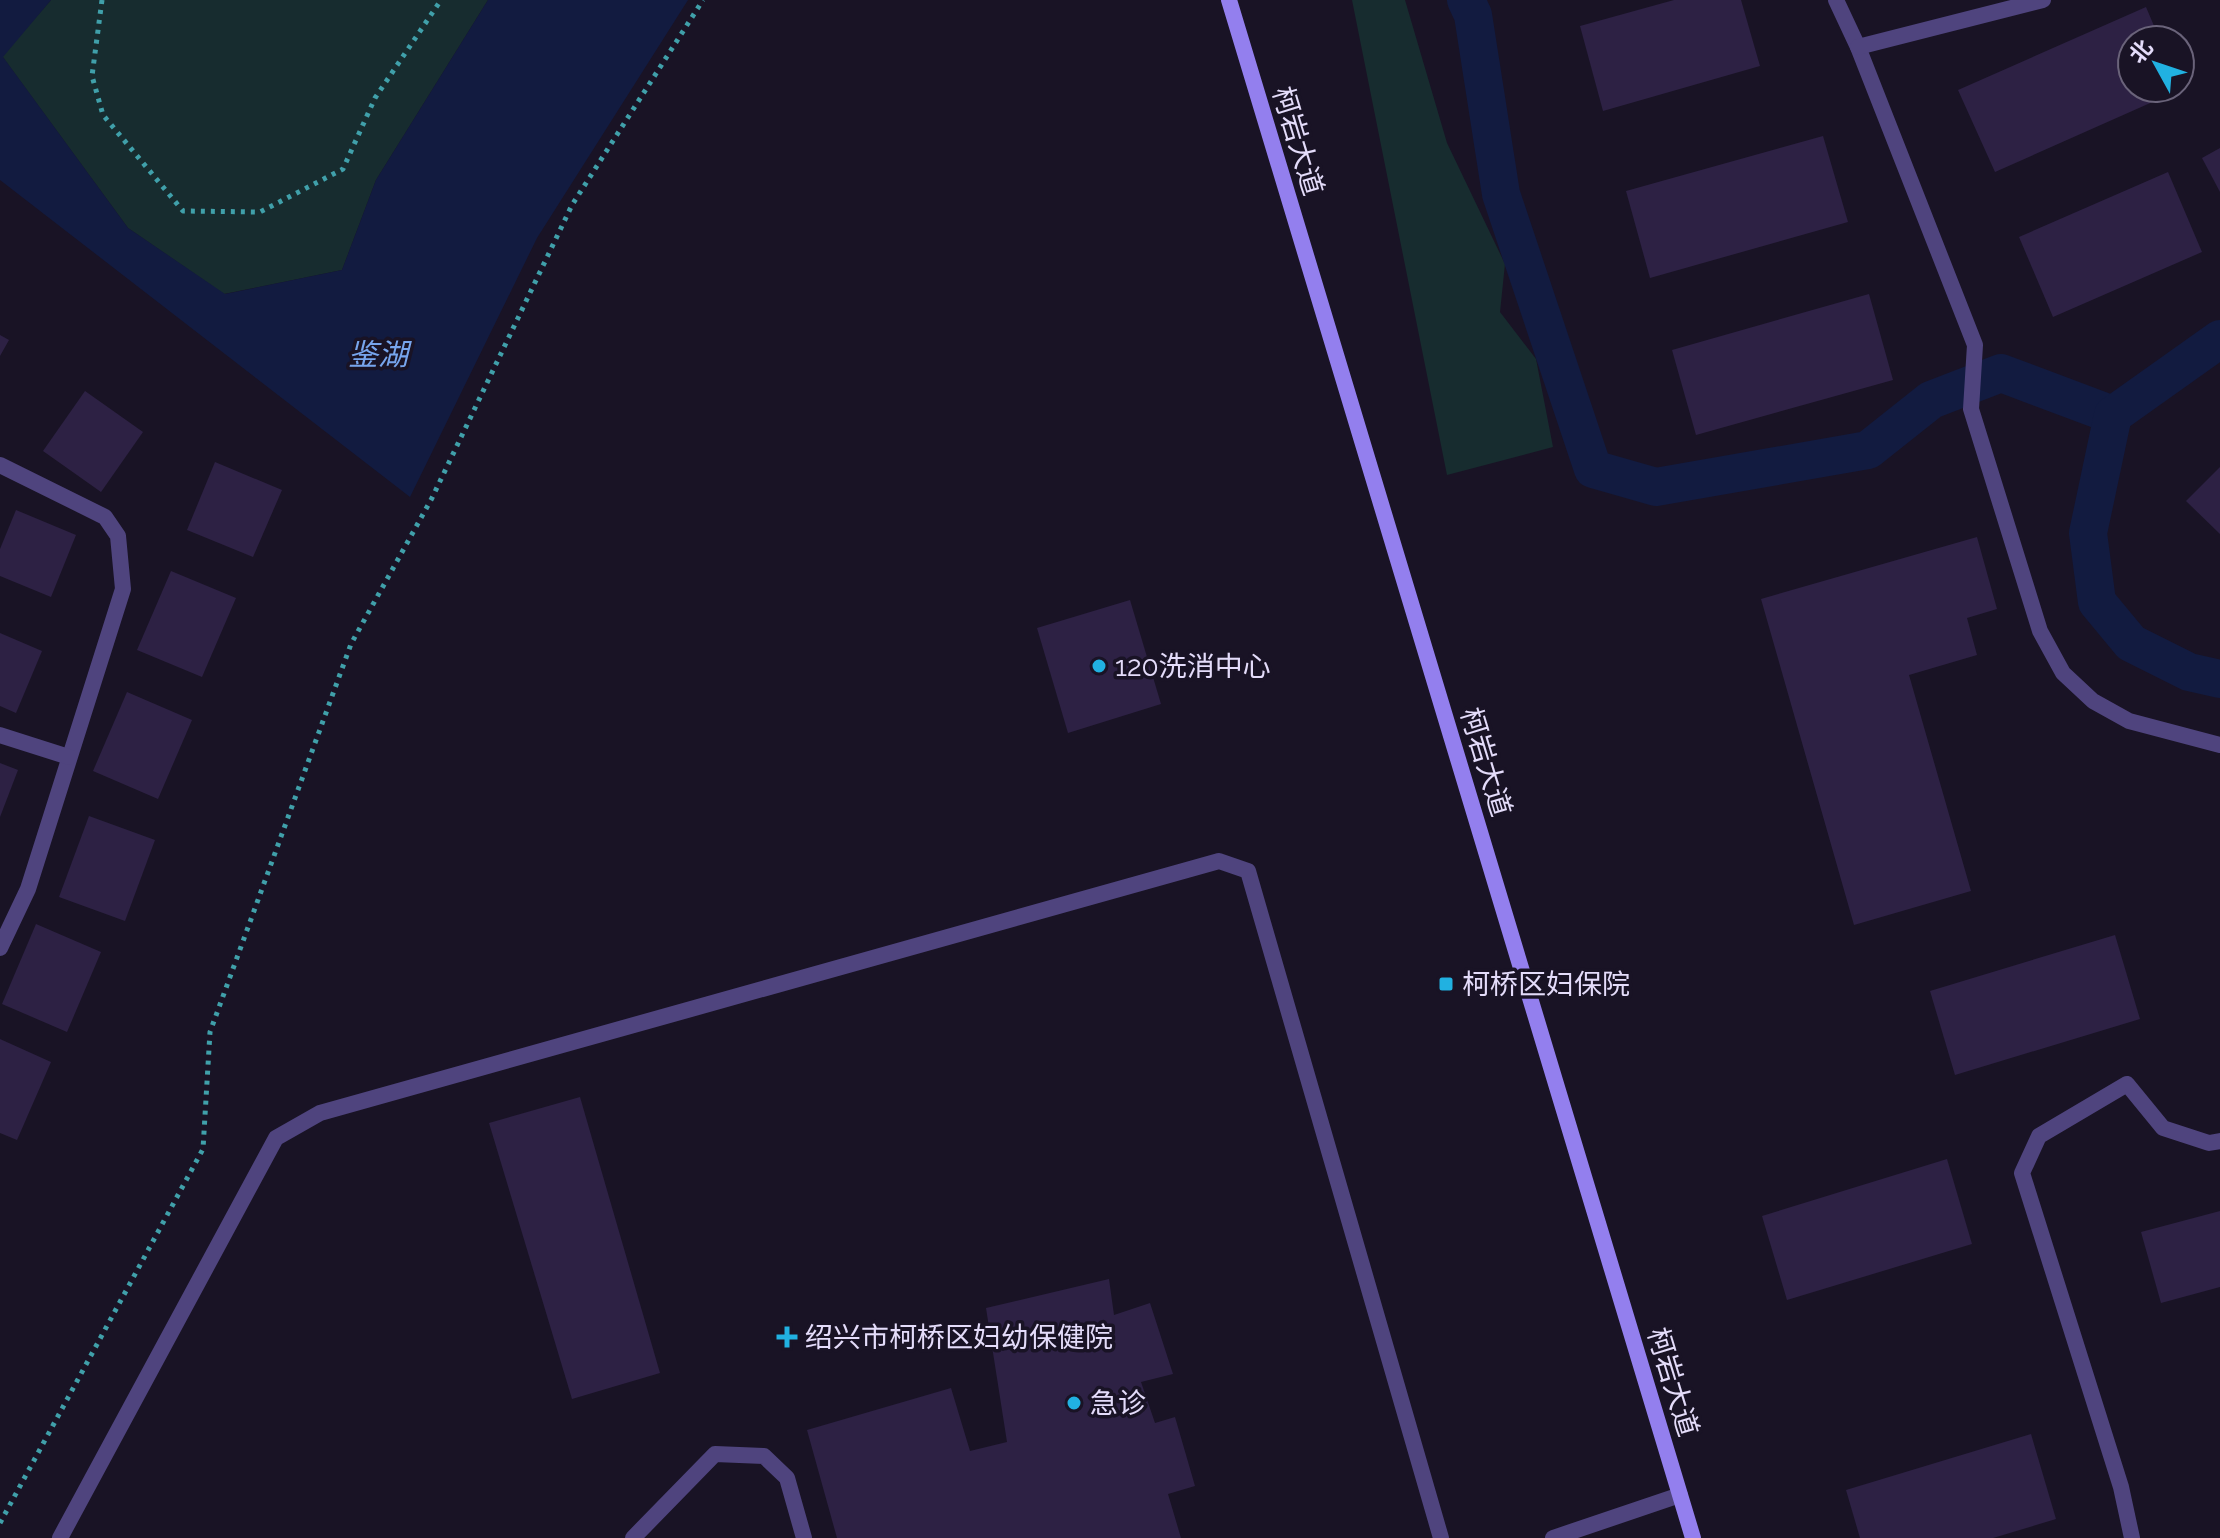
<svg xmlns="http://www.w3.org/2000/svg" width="2220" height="1538" viewBox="0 0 2220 1538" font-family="Raleway,'Noto Sans SC',sans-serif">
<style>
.green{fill:#172c2f}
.water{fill:#121b40}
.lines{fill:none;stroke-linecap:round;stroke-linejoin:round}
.canal{stroke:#121b40;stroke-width:38}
.building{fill:#2d2144}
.path{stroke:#40a0aa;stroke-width:5;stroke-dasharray:4 6;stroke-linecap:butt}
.lane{stroke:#4f447e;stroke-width:16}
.secondary{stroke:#937fee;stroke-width:16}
.poi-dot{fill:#21b1e1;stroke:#191325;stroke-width:3}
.labels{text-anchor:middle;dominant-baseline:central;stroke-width:7;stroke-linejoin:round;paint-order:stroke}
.street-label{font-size:28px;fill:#e4dcfa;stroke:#191325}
.poi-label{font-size:28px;fill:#e4dcfa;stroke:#191325;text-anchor:start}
.water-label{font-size:30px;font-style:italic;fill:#77a5ed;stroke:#191325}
</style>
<rect width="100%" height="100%" fill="#191325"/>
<g class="green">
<polygon points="51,0 488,0 376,180 342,270 224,294 128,228 2,56"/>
<polygon points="1352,0 1405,0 1447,143 1505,264 1500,312 1536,359 1553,447 1447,475"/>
</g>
<polygon class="water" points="0,0 51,0 3,57 128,228 225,294 342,270 376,180 488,0 688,0 537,238 410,497 0,180"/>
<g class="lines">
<g class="canal">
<polyline points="1466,0 1473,15 1501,194 1593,469 1656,487 1868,450 1931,400 2001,373 2113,415"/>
<polyline points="2220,339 2113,415 2088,533 2097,602 2131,643 2189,672 2220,679"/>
</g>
</g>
<g class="building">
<polygon points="1674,0 1741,0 1760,66 1603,111 1580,26"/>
<polygon points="2146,7 2160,40 2132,40 2132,88 2184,88 1995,172 1958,90"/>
<polygon points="1823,136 1848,222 1650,278 1626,191"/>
<polygon points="2220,148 2220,192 2202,158"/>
<polygon points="2168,172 2202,252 2053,317 2019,237"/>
<polygon points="1869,294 1893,380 1696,435 1672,350"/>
<polygon points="0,335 9,340 0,356"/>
<polygon points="85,391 143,432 101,492 43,451"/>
<polygon points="215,462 282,490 253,557 187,530"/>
<polygon points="2220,467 2220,534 2186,501"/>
<polygon points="16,510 76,535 51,597 0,576 0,549"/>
<polygon points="1977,537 1997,609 1967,618 1977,655 1909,675 1971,891 1854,925 1761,599"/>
<polygon points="171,571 236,598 202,677 137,650"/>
<polygon points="1130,600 1161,704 1068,733 1037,628"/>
<polygon points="0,633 42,651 16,713 0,706"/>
<polygon points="127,692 192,720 158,799 93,771"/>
<polygon points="0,763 18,770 0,817"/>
<polygon points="89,816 155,840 125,921 59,897"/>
<polygon points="36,924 101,952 67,1032 2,1004"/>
<polygon points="2115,935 2140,1019 1955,1075 1930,991"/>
<polygon points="0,1039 51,1062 17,1140 0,1133"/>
<polygon points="580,1097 660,1373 572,1399 489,1123"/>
<polygon points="1947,1159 1972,1244 1787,1300 1762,1216"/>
<polygon points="2220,1211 2220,1287 2161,1303 2141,1232"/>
<polygon points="1109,1279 1114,1315 1150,1303 1173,1374 1141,1382 1155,1423 1175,1417 1195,1486 1168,1494 1181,1538 837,1538 807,1430 951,1388 970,1451 1007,1442 986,1308"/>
<polygon points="2031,1434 2056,1519 1993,1538 1860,1538 1846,1490"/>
</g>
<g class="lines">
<g class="path">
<polyline points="102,0 92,76 103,115 183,211 260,212 343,169 375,98 441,0"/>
<polyline points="0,1523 203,1149 210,1032 351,644 432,498 572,205 703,0"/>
</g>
<g class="lane">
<polyline points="1836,0 1858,47 1975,345 1971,409 2040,631 2063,673 2093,701 2129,721 2220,745"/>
<polyline points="1858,47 2043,0"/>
<polyline points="0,465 105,517 118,536 123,589 28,889 0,948"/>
<polyline points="0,735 69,757"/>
<polyline points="60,1538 276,1138 320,1113 1219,861 1248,871 1441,1538"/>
<polyline points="633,1538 715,1454 764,1456 787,1478 804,1538"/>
<polyline points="1553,1538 1680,1495"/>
<polyline points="2132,1538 2121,1487 2022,1173 2039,1136 2127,1084 2163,1128 2209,1143 2220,1141"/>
</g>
<polyline class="secondary" points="1229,0 1693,1538"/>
</g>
<g class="poi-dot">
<circle cx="1099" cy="666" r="8"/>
<rect x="1438" y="976" width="16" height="16" rx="4"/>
<path d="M783 1325h8v8h8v8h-8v8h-8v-8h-8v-8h8z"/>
<circle cx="1074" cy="1403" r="8"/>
</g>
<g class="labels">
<g class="street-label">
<text transform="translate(1298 141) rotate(73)">柯岩大道</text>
<text transform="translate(1486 762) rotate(73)">柯岩大道</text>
<text transform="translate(1673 1382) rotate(73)">柯岩大道</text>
</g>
<g class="poi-label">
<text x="1115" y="666">120洗消中心</text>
<text x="1462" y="984">柯桥区妇保院</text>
<text x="805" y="1337">绍兴市柯桥区妇幼保健院</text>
<text x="1090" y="1403">急诊</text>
</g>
<g class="water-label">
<text x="378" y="354">鉴湖</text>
</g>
</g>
<g transform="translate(2156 64) rotate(310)"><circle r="38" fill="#191325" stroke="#6a637a" stroke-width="2"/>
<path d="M0-6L14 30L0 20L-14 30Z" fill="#21b1e1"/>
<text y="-12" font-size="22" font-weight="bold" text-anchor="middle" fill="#e4dcfa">北</text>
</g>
</svg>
